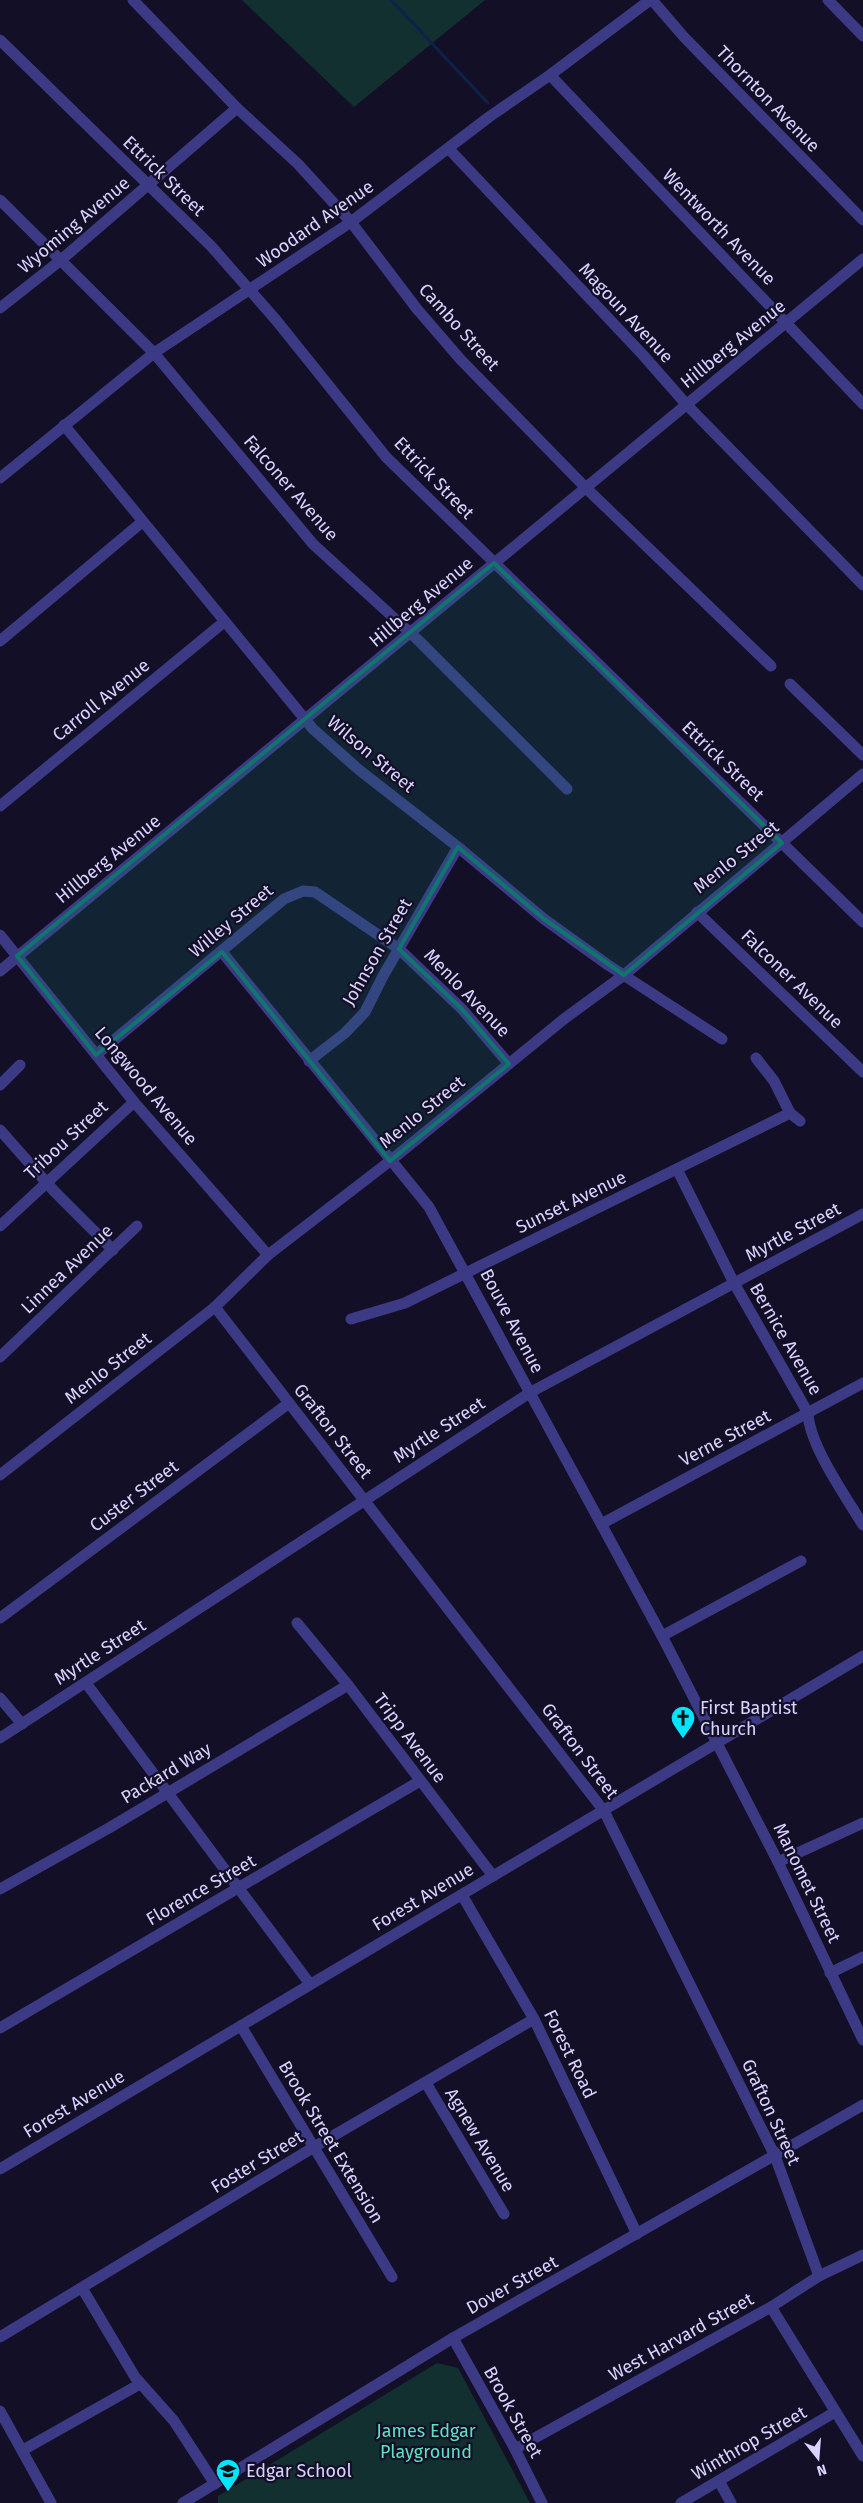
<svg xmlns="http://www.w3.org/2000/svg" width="863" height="2503" viewBox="0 0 863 2503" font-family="'Fira Sans',sans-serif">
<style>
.green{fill:#12302f}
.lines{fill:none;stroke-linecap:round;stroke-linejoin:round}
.stream{stroke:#0c2248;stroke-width:3}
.minor{stroke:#3d3a85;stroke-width:11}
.marked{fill:#0f766e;fill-opacity:0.2;stroke:#0f766e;stroke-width:4;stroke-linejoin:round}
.labels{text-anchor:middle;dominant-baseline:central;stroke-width:4.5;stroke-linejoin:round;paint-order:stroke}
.street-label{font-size:18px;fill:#d9d4ff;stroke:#130f26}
.poi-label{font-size:18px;fill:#d9d4ff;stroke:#130f26;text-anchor:start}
.park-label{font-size:18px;fill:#5fe0c0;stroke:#130f26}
</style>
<rect width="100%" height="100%" fill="#130f26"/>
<g class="green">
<polygon points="242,0 485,0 354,107"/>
<polygon points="437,2363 458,2368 530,2503 218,2503 218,2496"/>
</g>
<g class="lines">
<polyline class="stream" points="391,0 488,103"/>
<g class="minor">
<polyline points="133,0 237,108 298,164 351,222 417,309 461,360 586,488 771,666"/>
<polyline points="652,0 684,37 863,220"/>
<polyline points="828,0 863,36"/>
<polyline points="0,40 211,246 276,320 386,457 863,922"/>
<polyline points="550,75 863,404"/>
<polyline points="449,149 643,355 686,404 863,585"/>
<polyline points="0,200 154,353 313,544 417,639 567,789"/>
<polyline points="0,308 61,260 237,108"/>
<polyline points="64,425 313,729 358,769 458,847 544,919 608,965 722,1039"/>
<polyline points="0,478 154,353 351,222 489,117 550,75 650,0"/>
<polyline points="0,641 142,522"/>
<polyline points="790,684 863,755"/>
<polyline points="0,806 224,622"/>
<polyline points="697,912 863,1072"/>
<polyline points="0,935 134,1102 268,1255"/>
<polyline points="222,952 429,1207 662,1636 778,1862 863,2040"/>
<polyline points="0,971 863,259"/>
<polyline points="96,1055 284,899 303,891 315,892 399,949 462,1009 509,1064"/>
<polyline points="756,1058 774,1081 790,1113"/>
<polyline points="309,1061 345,1033 365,1012 383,976 458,847"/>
<polyline points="0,1085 20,1065"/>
<polyline points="0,1130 54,1191 113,1250"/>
<path d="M677,1169L734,1283L808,1413C809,1445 846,1497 863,1525"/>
<polyline points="0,1226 134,1102"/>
<polyline points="215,1307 604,1811 775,2156 819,2276"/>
<polyline points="351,1319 405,1303 790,1113 800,1121"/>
<polyline points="0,1357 137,1226"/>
<polyline points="0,1475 215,1307 268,1255 390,1161 564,1019 624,975 863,774"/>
<polyline points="603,1523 863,1383"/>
<polyline points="0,1618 289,1403"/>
<polyline points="297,1623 348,1685 493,1876"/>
<polyline points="662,1636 801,1561"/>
<polyline points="86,1683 310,1984"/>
<polyline points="0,1698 22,1724"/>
<polyline points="0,1738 531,1392 863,1214"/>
<polyline points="778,1862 863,1823"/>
<polyline points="0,1889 109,1828 348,1685"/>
<polyline points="462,1895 534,2019 637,2234"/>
<polyline points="830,1973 863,1957"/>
<polyline points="241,2026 392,2277"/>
<polyline points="0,2028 420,1781"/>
<polyline points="426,2083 504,2214"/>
<polyline points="0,2169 863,1656"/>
<polyline points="82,2288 135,2377 174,2421 215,2484"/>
<polyline points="771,2307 863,2456"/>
<polyline points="0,2337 314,2147 534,2019"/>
<polyline points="453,2338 515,2449 542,2503"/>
<polyline points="0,2411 51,2503"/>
<polyline points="515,2449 771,2307 819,2276 863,2255"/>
<polyline points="23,2450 140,2384"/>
<polyline points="719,2481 731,2503"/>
<polyline points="183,2503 453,2338 863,2105"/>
<polyline points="681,2503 835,2412"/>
</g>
</g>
<path class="marked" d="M494,563L782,843L624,975L544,919L458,847L399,949L462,1009L509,1064L390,1161L222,952L96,1055L17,956Z"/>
<defs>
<symbol id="church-pin" viewBox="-11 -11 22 30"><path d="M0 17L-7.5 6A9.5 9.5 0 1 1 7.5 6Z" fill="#00e5ff" stroke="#130f26"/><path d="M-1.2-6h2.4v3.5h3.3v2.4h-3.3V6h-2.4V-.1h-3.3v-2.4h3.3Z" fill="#111"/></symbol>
<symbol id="school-pin" viewBox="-11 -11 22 30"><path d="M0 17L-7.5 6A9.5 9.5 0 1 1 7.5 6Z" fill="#00e5ff" stroke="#130f26"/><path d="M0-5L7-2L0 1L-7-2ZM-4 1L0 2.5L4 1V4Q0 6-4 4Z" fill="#111"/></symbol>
</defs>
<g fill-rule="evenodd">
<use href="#church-pin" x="669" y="1704" width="28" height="38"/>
<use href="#school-pin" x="214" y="2457" width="28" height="38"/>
</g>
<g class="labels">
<g class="street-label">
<text transform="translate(768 99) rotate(46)">Thornton Avenue</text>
<text transform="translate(164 176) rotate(44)">Ettrick Street</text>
<text transform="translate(315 224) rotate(-35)">Woodard Avenue</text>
<text transform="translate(74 225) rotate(-40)">Wyoming Avenue</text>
<text transform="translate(719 227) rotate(46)">Wentworth Avenue</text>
<text transform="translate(626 313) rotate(47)">Magoun Avenue</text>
<text transform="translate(459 327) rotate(48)">Cambo Street</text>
<text transform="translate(733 344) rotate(-39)">Hillberg Avenue</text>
<text transform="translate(434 478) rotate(46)">Ettrick Street</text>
<text transform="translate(291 488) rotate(49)">Falconer Avenue</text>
<text transform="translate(421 602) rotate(-40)">Hillberg Avenue</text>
<text transform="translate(101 700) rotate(-39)">Carroll Avenue</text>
<text transform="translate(371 754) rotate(40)">Wilson Street</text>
<text transform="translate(723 761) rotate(44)">Ettrick Street</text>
<text transform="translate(736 857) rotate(-39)">Menlo Street</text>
<text transform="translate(108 859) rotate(-39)">Hillberg Avenue</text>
<text transform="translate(231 921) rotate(-40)">Willey Street</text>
<text transform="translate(377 952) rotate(-60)">Johnson Street</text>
<text transform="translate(792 979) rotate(44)">Falconer Avenue</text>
<text transform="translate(467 993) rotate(46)">Menlo Avenue</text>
<text transform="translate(146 1086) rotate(50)">Longwood Avenue</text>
<text transform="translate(422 1112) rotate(-39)">Menlo Street</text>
<text transform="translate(66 1140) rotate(-43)">Tribou Street</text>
<text transform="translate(571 1202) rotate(-26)">Sunset Avenue</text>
<text transform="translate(793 1232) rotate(-28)">Myrtle Street</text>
<text transform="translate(67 1269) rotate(-44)">Linnea Avenue</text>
<text transform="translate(512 1321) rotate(62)">Bouve Avenue</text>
<text transform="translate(786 1339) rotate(60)">Bernice Avenue</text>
<text transform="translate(108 1368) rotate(-38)">Menlo Street</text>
<text transform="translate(439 1430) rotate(-33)">Myrtle Street</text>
<text transform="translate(333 1431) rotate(52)">Grafton Street</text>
<text transform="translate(725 1438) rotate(-28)">Verne Street</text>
<text transform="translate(134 1496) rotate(-37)">Custer Street</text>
<text transform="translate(100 1652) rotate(-33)">Myrtle Street</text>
<text transform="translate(410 1738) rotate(53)">Tripp Avenue</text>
<text transform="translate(580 1751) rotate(53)">Grafton Street</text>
<text transform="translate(166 1773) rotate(-31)">Packard Way</text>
<text transform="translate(807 1883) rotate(64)">Manomet Street</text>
<text transform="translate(201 1890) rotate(-30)">Florence Street</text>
<text transform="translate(423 1897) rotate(-31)">Forest Avenue</text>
<text transform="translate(570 2054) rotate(64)">Forest Road</text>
<text transform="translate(74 2104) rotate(-31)">Forest Avenue</text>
<text transform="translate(771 2112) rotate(65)">Grafton Street</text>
<text transform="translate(480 2140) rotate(59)">Agnew Avenue</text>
<text transform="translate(331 2142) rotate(59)">Brook Street Extension</text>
<text transform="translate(257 2162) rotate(-31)">Foster Street</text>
<text transform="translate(512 2285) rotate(-29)">Dover Street</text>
<text transform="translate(681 2337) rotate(-29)">West Harvard Street</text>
<text transform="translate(513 2412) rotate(61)">Brook Street</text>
<text transform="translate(749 2443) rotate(-30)">Winthrop Street</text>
</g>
<g class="poi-label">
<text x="700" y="1708">First Baptist<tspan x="700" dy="21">Church</tspan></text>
<text x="246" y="2471">Edgar School</text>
</g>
<g class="park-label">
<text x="426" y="2431">James Edgar<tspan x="426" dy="21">Playground</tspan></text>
</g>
</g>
<g transform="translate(818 2458) rotate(163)" stroke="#130f26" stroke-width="4" paint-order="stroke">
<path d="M0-4L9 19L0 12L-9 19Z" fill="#d9d4ff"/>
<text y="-8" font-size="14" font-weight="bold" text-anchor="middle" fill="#d9d4ff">N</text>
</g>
</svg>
